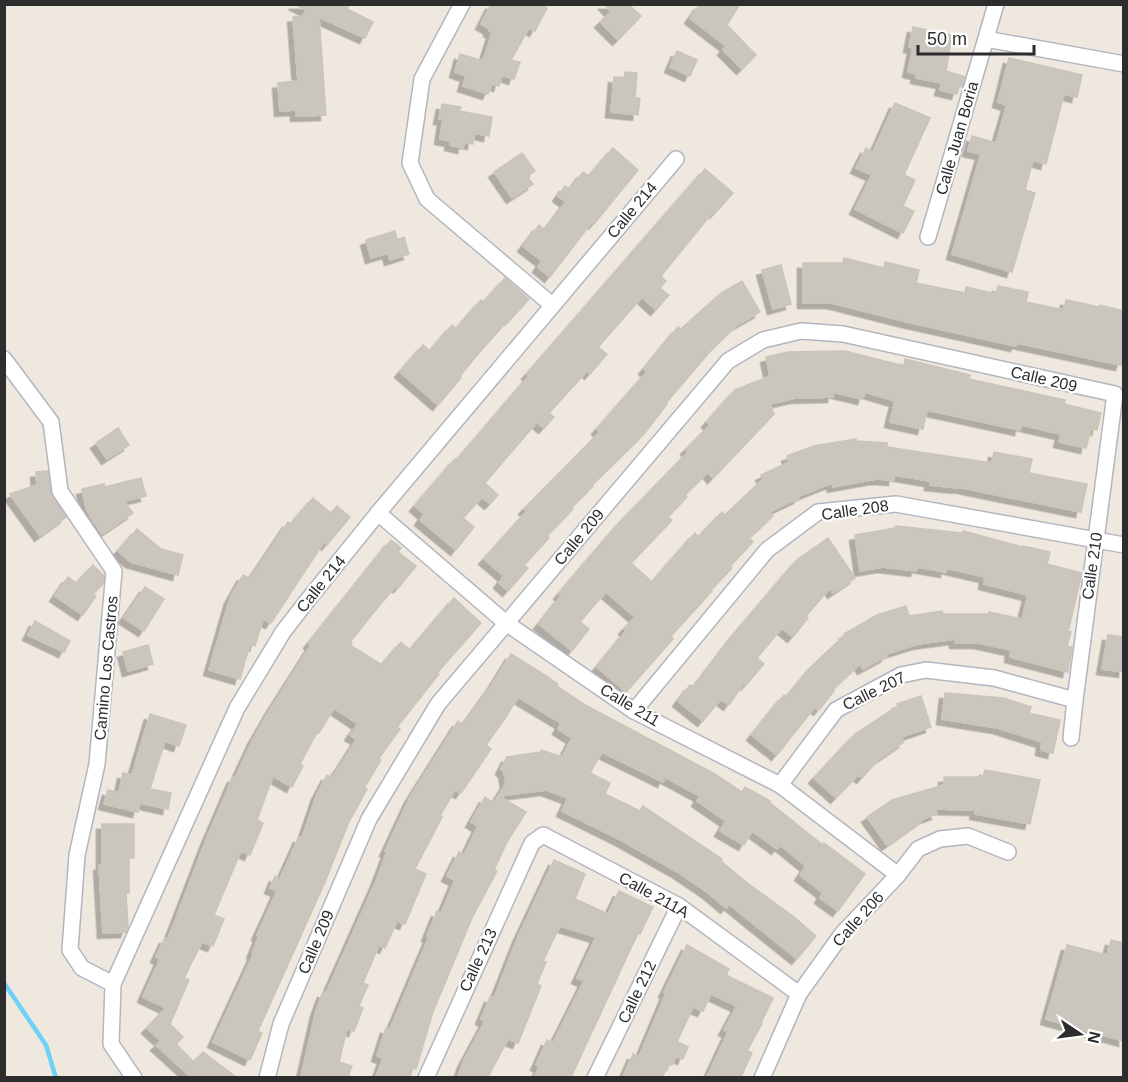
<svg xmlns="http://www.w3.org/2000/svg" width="1128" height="1082" viewBox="0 0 1128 1082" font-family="Helvetica,sans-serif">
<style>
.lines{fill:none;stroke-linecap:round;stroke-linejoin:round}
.stream{stroke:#6ed1f5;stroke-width:4.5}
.building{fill:#cbc6bd;stroke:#cbc4b8;stroke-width:1.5;filter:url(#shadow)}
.minor-casing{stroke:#b3b5c1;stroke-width:18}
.minor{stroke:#fff;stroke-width:15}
.labels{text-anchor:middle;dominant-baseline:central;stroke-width:4.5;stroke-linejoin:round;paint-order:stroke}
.street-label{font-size:16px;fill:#2d2d2d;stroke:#fff}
</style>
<defs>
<filter id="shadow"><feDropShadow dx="-5.5" dy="5.5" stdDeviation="0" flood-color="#0004"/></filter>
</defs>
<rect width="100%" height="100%" fill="#efe8df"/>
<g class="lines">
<polyline class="stream" points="4,983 46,1045 56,1078"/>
</g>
<g class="building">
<polygon points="294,4 349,4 347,9 373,22 365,38 319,17 326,115 296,116 296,110 280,111 278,83 298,81 293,17 303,16 306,10"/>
<polygon points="491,4 540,4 547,8 535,31 529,28 511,60 520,62 514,79 502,75 499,86 492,84 488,94 463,86 466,76 455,72 460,54 483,61 492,33 489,31 490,29 481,24"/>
<polygon points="604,4 628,4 641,16 618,40 600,22 611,12"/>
<polygon points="700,4 740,4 727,25 756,55 742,69 723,50 726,46 690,18"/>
<polygon points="913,27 952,35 946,71 965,77 962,87 959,86 957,94 940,90 942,83 916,78 917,74 908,72 913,48 909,47"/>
<polygon points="677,51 697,60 690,76 670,67"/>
<polygon points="1009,58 1082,75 1077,97 1064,94 1046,164 1033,160 1025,190 1035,193 1012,272 952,254 981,154 968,151 972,136 996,143 1007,105 998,102"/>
<polygon points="625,72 637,73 635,98 640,98 638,115 611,112 614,77 624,78"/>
<polygon points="895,103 930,118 904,175 915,180 903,206 914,211 903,233 855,209 872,175 856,168 866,148 873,152"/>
<polygon points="442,104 461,107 459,111 492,117 489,136 474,133 473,144 464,143 463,148 450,145 451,141 440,139 443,119 439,119"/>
<polygon points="613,148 638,170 594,224 592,222 550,277 538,267 542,261 523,246 539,225 545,230 566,202 558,196 565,186 570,189 583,172 589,176"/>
<polygon points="522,153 535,171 527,176 533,184 512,198 494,172"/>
<polygon points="705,169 733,193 715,213 713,212 661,276 666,281 660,288 669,295 656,310 642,297 598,347 607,354 590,374 587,371 549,413 554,417 544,428 537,422 485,483 498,495 490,504 482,497 463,518 474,527 456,550 420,520 424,514 415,506 455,459 457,460 529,376 527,374"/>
<polygon points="395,231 397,240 404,237 409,254 390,260 388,253 371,258 366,240"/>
<polygon points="844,258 884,268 885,262 919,270 916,283 965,293 966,287 996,294 998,286 1028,292 1026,302 1064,310 1066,300 1099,307 1100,305 1124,311 1124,354 1121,365 1017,343 1016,346 907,322 832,303 803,303 803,263 843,263"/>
<polygon points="781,265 791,304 773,309 762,270"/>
<polygon points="505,278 529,299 510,320 509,319 477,355 460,376 461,378 438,405 400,372 423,345 430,351 452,325 456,329 481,300 484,302"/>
<polygon points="742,281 760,312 737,325 712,349 666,403 667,404 644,434 592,485 593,486 571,508 573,509 547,536 549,538 524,565 528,568 508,591 499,583 504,576 484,559 527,511 524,509 600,432 597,429 647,372 644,369 678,327 681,329 721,293"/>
<polygon points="845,351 904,366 905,359 970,375 969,379 1065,400 1064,404 1101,413 1097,430 1091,428 1086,448 1059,442 1061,434 1021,425 1020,430 927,410 923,429 890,422 895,401 865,392 863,399 833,392 833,397 795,398 770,404 774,414 713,478 708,472 685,495 687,497 668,517 672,520 631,563 652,582 695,533 698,537 722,512 725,515 763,479 761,475 789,462 787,456 814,446 856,439 856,441 887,443 887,447 992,463 994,452 1032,459 1029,473 1087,484 1081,512 958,487 958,488 930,485 930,481 894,475 894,480 876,479 833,487 832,483 799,496 799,498 769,512 773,516 749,538 753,542 730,566 732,568 711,590 712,591 671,636 673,639 626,692 597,667 626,631 624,629 635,617 607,593 605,593 580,622 589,629 572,651 539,624 561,596 559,594 579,570 621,521 688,452 686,449 710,425 707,422 735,390 770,376 766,357 788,352"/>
<polygon points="118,428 129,445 107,459 96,443"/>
<polygon points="48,471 52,496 66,517 40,536 10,494 37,485 36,472"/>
<polygon points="141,478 146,496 124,501 133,513 102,534 87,511 82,489 104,484 105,487"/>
<polygon points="313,498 331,513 337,506 350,517 327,545 324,542 271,623 263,619 255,646 250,644 240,679 209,670 230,598 243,575 250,579 288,522 291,524"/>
<polygon points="896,526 962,533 963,531 1022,547 1023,546 1050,552 1047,564 1082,573 1068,632 1071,632 1067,646 1072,647 1068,672 1010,657 1011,650 979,643 955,643 955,639 918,644 886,654 887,656 863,669 860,664 832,690 834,691 819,710 815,707 777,755 752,735 784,695 787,697 813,665 845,635 844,634 877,615 906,606 909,616 942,611 943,614 989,614 989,612 1022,619 1028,595 984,584 985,577 946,568 946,572 917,567 916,571 883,567 860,571 855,535 895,528"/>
<polygon points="137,529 161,549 183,555 178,575 131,562 118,551"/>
<polygon points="828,538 855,578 833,593 830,588 806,616 808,618 793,637 782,628 757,658 764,664 746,685 744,683 729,705 721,699 703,721 678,701 690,685 694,687 736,632 798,559"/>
<polygon points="391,540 401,548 398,552 416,566 399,587 396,586 374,612 350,642 352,643 350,645 382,665 401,642 410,650 454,598 481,623 437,673 439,674 397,727 400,729 379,758 381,760 364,788 367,789 348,824 325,882 258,1031 262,1033 250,1060 213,1042 254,953 252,953 259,936 257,935 277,891 270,888 275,876 280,879 299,837 302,838 317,794 327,775 332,778 357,739 350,735 358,724 334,708 319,733 317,732 300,764 303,766 292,787 273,776 257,820 263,823 250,855 241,851 214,915 224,919 213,946 202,942 184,978 189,980 170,1024 183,1037 176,1044 194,1062 203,1052 236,1077 191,1077 156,1045 161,1041 147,1028 166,1008 143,997 160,959 156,957 165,938 168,939 206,840 233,777 235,778 253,739 271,708 311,645 309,643"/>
<polygon points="93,565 104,576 103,584 93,594 96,596 83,615 55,596 68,577 76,583"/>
<polygon points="145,587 164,599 144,631 124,618"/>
<polygon points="35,621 70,641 64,652 28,635"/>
<polygon points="1108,635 1124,637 1124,672 1102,669"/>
<polygon points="148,645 153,664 128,671 123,652"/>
<polygon points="511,654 543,674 558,684 557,686 587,706 713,773 742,792 745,787 770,801 769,802 823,845 824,843 865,874 838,911 820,898 823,893 800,875 806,866 780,845 777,849 752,831 744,845 720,831 726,821 697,801 700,796 665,777 663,782 602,752 590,773 610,783 605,794 640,811 643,806 722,859 721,861 746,882 794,917 816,936 797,959 729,904 726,908 707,892 676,871 621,840 562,811 568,798 546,790 499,796 526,812 507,842 494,870 497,871 472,918 433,1012 416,1069 412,1068 409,1077 376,1077 383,1058 377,1056 386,1028 390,1029 429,937 427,936 437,911 441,913 455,880 447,876 459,852 464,855 478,826 471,822 485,797 494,803 506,783 504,772 501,769 507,757 541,752 541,750 562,757 572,738 558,729 561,723 518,697 506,717 486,745 491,749 461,793 455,790 440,816 442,817 415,869 426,874 405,924 397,921 385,948 379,945 363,983 368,985 359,1006 363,1008 354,1031 347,1029 339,1062 352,1066 348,1077 301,1077 316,1011 323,992 326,993 376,881 387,852 385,851 410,797 458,721 463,725 492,685"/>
<polygon points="945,693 1004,698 1031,707 1029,713 1060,720 1053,753 1041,750 1042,742 998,728 942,719"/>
<polygon points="921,696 931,727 901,737 904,742 878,760 862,778 858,775 836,798 814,778 855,734 898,706 897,704"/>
<polygon points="150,714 186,725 179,746 165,741 150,789 171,793 168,809 140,803 138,812 104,804 108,790 119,793 123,773 132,775"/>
<polygon points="985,770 1040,780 1030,824 975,814 976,810 935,809 937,814 925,818 887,845 867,817 892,800 944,785 944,777 983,777"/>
<polygon points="102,824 134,824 134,858 129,858 129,893 126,893 128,926 126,932 103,933 99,865 102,865"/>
<polygon points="554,860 585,874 575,899 608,914 619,891 653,907 640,934 638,933 571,1077 534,1077 540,1067 536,1065 547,1040 553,1043 584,981 577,978 596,937 560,926 543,961 546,962 537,984 541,986 518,1043 508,1039 488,1077 458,1077 463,1062 485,1021 481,1019 490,997 494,998 518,937"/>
<polygon points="1111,940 1124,943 1124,1041 1046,1019 1067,945 1107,955"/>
<polygon points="687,945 729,969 726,975 773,998 761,1023 762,1024 747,1051 752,1053 741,1077 707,1077 728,1032 724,1030 737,1006 711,994 703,1011 693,1007 677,1042 688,1047 683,1059 676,1056 672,1065 669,1064 662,1077 623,1077 633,1054 639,1057 666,993 664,992"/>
</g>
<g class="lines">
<defs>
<g id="minor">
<polyline points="462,4 422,79 410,163 427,199 552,305"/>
<polyline points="986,39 1124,64"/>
<polyline points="928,237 996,4"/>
<polyline points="4,359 51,422 60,491 114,571 97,764 77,855 70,950 82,968 113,984"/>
<polyline points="378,513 506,623 634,711 780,785 898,875"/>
<polyline points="634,711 767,550 818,512 896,504 1124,545"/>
<polyline points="780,785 836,710 901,675 926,670 994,678 1075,700"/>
<polyline points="134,1078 111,1044 113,984 237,708 283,632 307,601 378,513 676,159"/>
<polyline points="267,1078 281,1024 369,819 438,704 728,361 763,340 801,331 843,334 1115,394 1075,700 1071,738"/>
<polyline points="426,1078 532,843 543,835 679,906 799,994"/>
<polyline points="595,1078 679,906"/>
<polyline points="762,1078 799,994 842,934 898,875 918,849 940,839 968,836 1008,852"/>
</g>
</defs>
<use href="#minor" class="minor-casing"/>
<use href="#minor" class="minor"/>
</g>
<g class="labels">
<g class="street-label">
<text transform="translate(957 138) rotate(-74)">Calle Juan Boria</text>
<text transform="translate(632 210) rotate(-50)">Calle 214</text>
<text transform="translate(1044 379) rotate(13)">Calle 209</text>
<text transform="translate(855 510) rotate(-8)">Calle 208</text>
<text transform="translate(579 537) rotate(-50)">Calle 209</text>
<text transform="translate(1092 566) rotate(-82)">Calle 210</text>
<text transform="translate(321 584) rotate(-51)">Calle 214</text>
<text transform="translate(106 668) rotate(-85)">Camino Los Castros</text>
<text transform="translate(874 691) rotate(-26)">Calle 207</text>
<text transform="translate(630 705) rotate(31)">Calle 211</text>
<text transform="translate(654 895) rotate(29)">Calle 211A</text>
<text transform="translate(858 919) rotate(-48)">Calle 206</text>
<text transform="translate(316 942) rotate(-67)">Calle 209</text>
<text transform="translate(478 960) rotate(-65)">Calle 213</text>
<text transform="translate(637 992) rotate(-64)">Calle 212</text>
</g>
</g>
<rect width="1128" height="1082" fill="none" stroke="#2d2d2d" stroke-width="12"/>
<g transform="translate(1080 1034) rotate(103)" stroke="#ffffff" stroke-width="4.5" paint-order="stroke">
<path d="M0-4.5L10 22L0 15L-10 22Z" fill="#2d2d2d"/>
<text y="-9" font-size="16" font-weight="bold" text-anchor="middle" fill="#2d2d2d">N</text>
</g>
<path d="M918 45v9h116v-9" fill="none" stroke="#2d2d2d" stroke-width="3"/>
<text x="927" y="45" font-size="18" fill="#2d2d2d" stroke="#ffffff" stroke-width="4.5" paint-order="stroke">50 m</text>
</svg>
